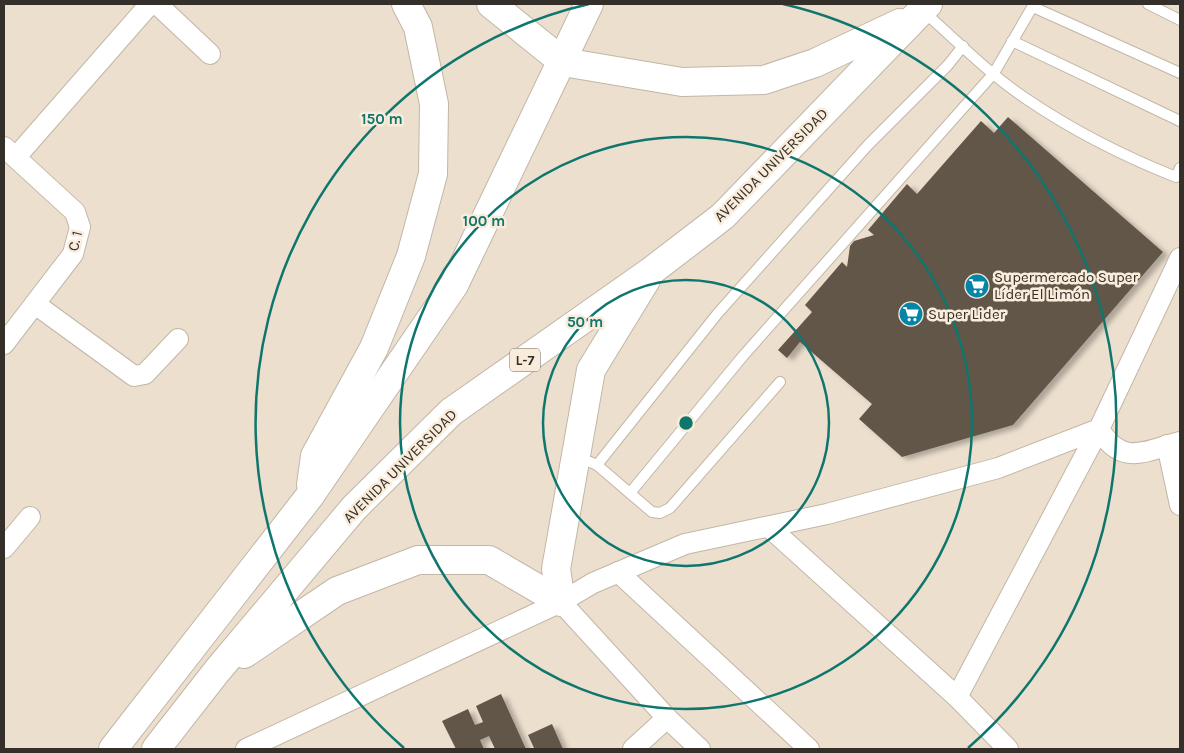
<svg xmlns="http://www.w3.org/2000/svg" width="1184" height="753" viewBox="0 0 1184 753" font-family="Karla,sans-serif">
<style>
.building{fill:#625749;filter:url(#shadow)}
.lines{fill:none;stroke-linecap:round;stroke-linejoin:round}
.lane-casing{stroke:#c2b6a6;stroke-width:12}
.street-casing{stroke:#c2b6a6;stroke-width:22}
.primary-casing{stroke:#c2b6a6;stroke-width:30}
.lane{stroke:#fff;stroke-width:10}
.street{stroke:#fff;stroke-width:20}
.primary{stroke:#fff;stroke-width:28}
.ring{fill:none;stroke:#0f766e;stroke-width:2.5}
.labels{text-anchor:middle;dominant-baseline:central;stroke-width:5;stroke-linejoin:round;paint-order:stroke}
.shield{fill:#f9ecdb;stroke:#6f685e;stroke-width:1}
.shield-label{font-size:14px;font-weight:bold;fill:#342f29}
.street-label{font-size:15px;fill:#342f29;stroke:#f9ecdb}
.poi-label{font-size:15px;fill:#342f29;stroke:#f9ecdb;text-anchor:start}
.centre{fill:#0f766e;stroke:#f9ecdb;stroke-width:2.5}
.ring-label{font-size:15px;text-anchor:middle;font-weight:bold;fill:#0f766e;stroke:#f9ecdb;stroke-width:5;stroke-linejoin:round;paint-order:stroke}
</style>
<defs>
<filter id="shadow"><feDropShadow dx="5.5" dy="3" stdDeviation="2.5" flood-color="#0004"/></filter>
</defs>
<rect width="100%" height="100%" fill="#ecdfce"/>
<g class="building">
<polygon points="1008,117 1163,252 1013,425 902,457 859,419 872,404 800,342 787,358 778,350 812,312 805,305 842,262 847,267 850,246 854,241 874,235 868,230 907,184 917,194 981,121 994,133"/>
<polygon points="501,694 526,749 495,749 489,736 480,740 484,749 456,749 442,721 468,709 475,725 483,722 476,706"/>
<polygon points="552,724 563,749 531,749 534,748 528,735"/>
</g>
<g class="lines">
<defs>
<g id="lane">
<polyline points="1148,4 1180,20"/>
<polyline points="1033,7 1180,73"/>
<path d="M923,11C956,40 988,73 1025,98C1072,130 1123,156 1176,177L1180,168"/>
<polyline points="1012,41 1180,121"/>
<polyline points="576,456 597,465 652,512 660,513 670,508 780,382"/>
<polyline points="597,465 718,313 868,145 948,65 963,46"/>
<polyline points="630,493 743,356 994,73 1034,4"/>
</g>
<g id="street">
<polyline points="4,147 75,212 80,227 73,254 4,344"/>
<polyline points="16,157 150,4 159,6 210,54"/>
<polyline points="35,304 134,376 145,374 178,339"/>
<path d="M1099,429C1122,467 1145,451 1180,442"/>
<polyline points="1167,445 1180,505"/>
<polyline points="769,527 957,697 1008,749"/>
<polyline points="4,548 30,517"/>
<polyline points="618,572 809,749"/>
<polyline points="561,602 667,718 700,749"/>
<polyline points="957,697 1099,429"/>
<polyline points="246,749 561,602 593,583 685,544 827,514 998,468 1099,429 1180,258"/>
<polyline points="633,749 667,718"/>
</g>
<g id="primary">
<polyline points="491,4 563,62 682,82 764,80 815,63 900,23"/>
<polyline points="311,485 315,456 374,348 411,256 433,174 434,104 418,27 406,4"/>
<polyline points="561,602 556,569 591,370 646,280"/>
<polyline points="244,654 337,591 418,560 489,560 561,602"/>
<polyline points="113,749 309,497 454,285 589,4"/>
<polyline points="156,749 217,671 354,508 451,412 650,272 723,216 928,4"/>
</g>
</defs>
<use href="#lane" class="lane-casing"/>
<use href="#street" class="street-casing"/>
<use href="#primary" class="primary-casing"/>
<use href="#lane" class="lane"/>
<use href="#street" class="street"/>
<use href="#primary" class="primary"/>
</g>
<g class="ring">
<circle cx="686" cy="423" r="143"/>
<circle cx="686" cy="423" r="286"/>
<path d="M404 748A430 430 0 0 1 589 4M783 4A430 430 0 0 1 968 748"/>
</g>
<defs>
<symbol id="supermarket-disc" viewBox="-11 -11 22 22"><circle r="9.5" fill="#0385a8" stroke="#f9ecdb"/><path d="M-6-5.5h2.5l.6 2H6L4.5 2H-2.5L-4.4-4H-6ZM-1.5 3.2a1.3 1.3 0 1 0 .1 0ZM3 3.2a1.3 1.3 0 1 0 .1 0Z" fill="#fff"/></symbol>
</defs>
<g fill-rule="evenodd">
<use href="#supermarket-disc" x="963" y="272" width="28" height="28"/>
<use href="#supermarket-disc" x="897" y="300" width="28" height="28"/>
</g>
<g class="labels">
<rect class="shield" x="510" y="348.5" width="30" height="23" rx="4"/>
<g class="shield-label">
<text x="525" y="360">L-7</text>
</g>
<g class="street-label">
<text transform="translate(771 165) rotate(-45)">AVENIDA UNIVERSIDAD</text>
<text transform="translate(75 241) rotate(-76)">C. 1</text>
<text transform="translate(400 466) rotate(-45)">AVENIDA UNIVERSIDAD</text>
</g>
<g class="poi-label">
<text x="994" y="277">Supermercado Super<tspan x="994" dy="17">Líder El Limón</tspan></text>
<text x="928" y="314">Super Lider</text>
</g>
</g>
<circle cx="686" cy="423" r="8" class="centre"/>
<g class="ring-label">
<text x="382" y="124">150 m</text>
<text x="484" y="226">100 m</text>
<text x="585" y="327">50 m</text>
</g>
<rect width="1184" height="753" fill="none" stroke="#342f29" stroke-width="10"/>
</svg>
